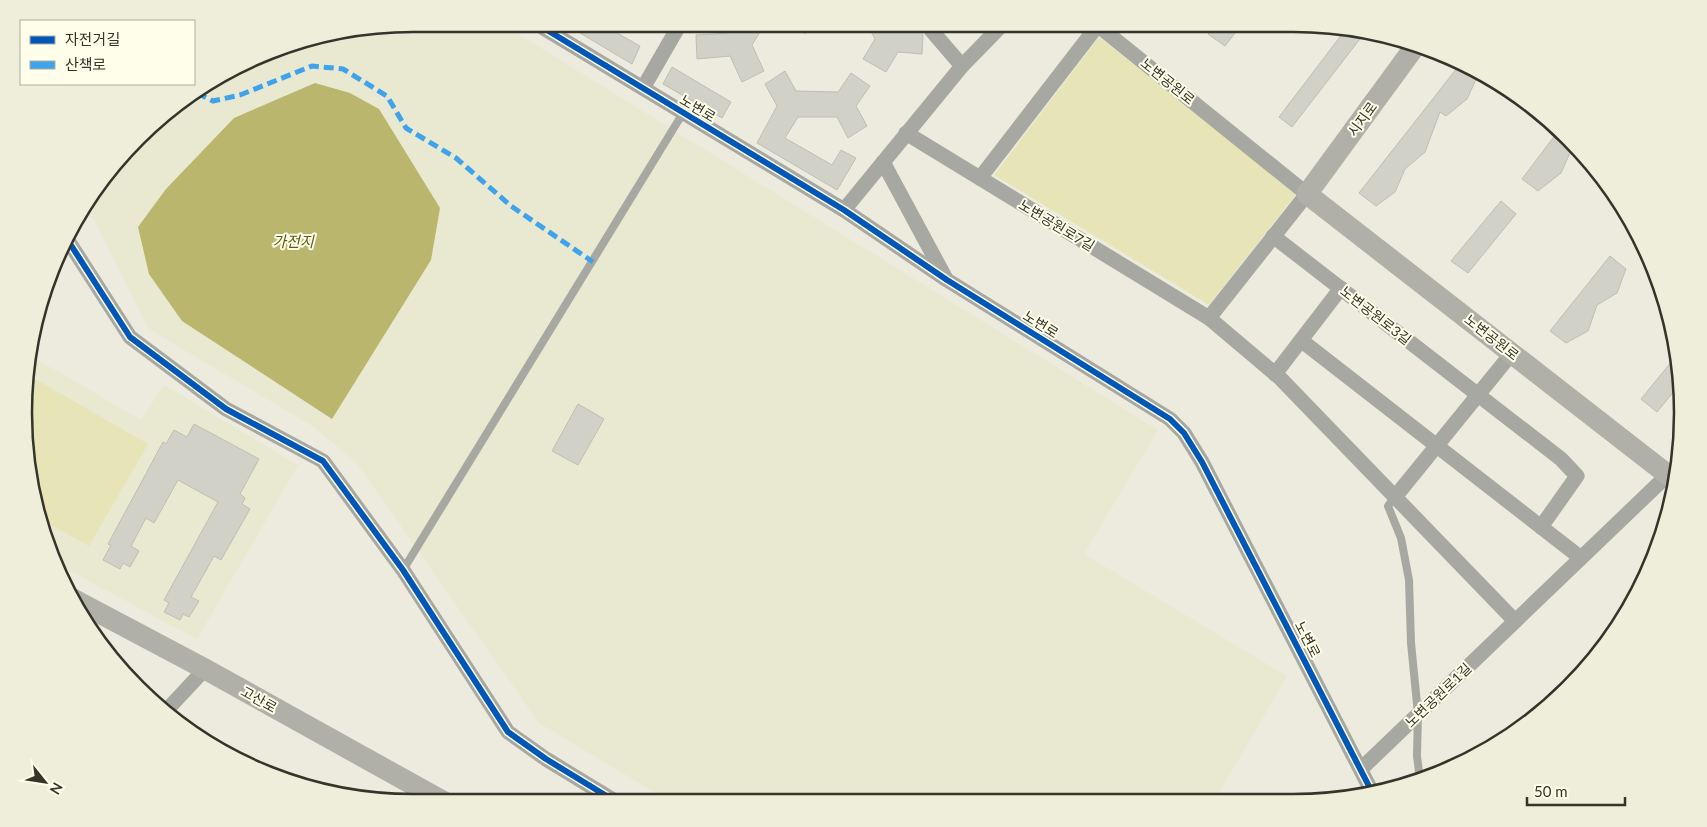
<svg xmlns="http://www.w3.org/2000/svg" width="1707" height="827" viewBox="0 0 1707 827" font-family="Lato,'Noto Sans KR',sans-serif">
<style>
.built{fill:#e9e8d0}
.green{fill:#e7e5b8}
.water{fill:#bab66d}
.building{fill:#d2d1c7;stroke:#bebeb4}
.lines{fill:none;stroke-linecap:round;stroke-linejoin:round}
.lane{stroke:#a8a8a3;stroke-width:8}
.street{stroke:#a8a8a3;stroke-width:15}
.secondary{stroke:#b0b0a9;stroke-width:21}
.quiet{stroke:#3ea3eb;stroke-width:5;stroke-dasharray:10 5;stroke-linecap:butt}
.cycleway-casing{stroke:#fffeea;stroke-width:9}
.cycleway{stroke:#0057b8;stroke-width:6}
.labels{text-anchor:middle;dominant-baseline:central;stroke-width:4;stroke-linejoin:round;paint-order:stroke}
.street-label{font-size:14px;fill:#34342a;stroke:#fffeea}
.water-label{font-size:15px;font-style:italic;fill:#5e5a10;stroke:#fffeea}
.rim{fill:none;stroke:#34342a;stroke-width:2.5}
</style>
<rect width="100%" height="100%" fill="#ecebde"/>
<g class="built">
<polygon points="414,24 502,24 1158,430 1084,554 1287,676 1215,800 671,802 539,723 356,462 314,427 149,329 94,219 82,211 89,197 176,104 288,45"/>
<polygon points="31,356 141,420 164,385 298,465 197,639 57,564 27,464"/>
</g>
<g class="green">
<polygon points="1099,37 1297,193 1209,305 994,175"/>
<polygon points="30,376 148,444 89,546 44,521 27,464"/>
</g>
<polygon class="water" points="315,83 350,93 379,109 440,208 431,260 332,419 182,321 149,274 138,227 166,189 234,118"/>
<g class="building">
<polygon points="585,24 601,24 640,46 632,64 580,33"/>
<polygon points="734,24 765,24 752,45 764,71 742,82 730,56 697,59 696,35 729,33"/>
<polygon points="867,24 898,24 918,28 923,35 922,54 898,52 886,72 863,59 875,39"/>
<polygon points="1216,24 1242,24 1225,46 1208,34"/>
<polygon points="1346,29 1366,31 1292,127 1279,117"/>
<polygon points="1461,63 1479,73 1467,99 1446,116 1440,112 1425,152 1405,169 1395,192 1376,206 1359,193"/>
<polygon points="672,67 731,102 722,118 663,84"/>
<polygon points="785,71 796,91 838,92 851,73 870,86 856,106 867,126 848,138 837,117 798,117 785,138 832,165 841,150 856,158 837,190 757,143 777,106 765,84"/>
<polygon points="1559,130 1574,144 1561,173 1538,191 1522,179"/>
<polygon points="1501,201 1516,214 1468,273 1451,261"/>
<polygon points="1610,256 1626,269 1617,293 1597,305 1588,331 1566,343 1550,331"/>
<polygon points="1677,355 1680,384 1657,412 1641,399"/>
<polygon points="578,404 604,419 578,465 552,451"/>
<polygon points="194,424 259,459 240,494 245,498 242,504 250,509 221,560 214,556 191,597 199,601 189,617 183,614 180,620 164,612 169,603 164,600 218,502 178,480 154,523 146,518 131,546 139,551 130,567 123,563 120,569 103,560 111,545 108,544 163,442 166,444 174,430 187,437"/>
</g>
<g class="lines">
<g class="lane">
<polyline points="1395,497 1388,506 1401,538 1409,580 1411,643 1418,714 1417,756 1420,780"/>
<polyline points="403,570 683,113"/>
</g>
<g class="street">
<polyline points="537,24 844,210 947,280 1170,419 1184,433 1202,462 1372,792"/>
<polyline points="801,24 805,26"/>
<polyline points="926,24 962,66"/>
<polyline points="1096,24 1307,194 1209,318"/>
<polyline points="643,88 680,24"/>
<polyline points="906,133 1209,318 1280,378 1515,621"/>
<polyline points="883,162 945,277"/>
<polyline points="980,178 1098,25"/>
<polyline points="844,210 962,66 1003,24"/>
<polyline points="1273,236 1561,459 1577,476 1541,527"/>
<polyline points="67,239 130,337 226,409 323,461 403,570 508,732 546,759 618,803"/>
<polyline points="1302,341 1581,558"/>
<polyline points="1275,374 1341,288"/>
<polyline points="1395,497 1512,353"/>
<polyline points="165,712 205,669"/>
<polyline points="1361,769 1678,465"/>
</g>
<g class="secondary">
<polyline points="1416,45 1307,194 1677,482"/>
<polyline points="71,598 205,669 446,803"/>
</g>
<polyline class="quiet" points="197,93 213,101 240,95 312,66 343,69 387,96 406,128 456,158 511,206 593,262"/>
<defs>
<g id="cycleway">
<polyline points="537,24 844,210 947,280 1170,419 1184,433 1202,462 1372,792"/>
<polyline points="67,239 130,337 226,409 323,461 403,570 508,732 546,759 618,803"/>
</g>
</defs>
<use href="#cycleway" class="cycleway-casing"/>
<use href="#cycleway" class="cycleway"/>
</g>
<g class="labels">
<g class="street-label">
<text transform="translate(1168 81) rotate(39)">노변공원로</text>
<text transform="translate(698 108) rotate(31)">노변로</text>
<text transform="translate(1362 119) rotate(-54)">시지로</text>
<text transform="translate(1057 225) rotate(31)">노변공원로7길</text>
<text transform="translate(1376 315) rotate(38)">노변공원로3길</text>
<text transform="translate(1041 324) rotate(32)">노변로</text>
<text transform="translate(1492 337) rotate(38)">노변공원로</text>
<text transform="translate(1308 639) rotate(63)">노변로</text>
<text transform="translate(1438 695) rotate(-44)">노변공원로1길</text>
<text transform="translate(259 699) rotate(29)">고산로</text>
</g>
<g class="water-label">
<text x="293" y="241">가전지</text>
</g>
</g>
<path d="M0 0H1707V827H0ZM413 32H1293A381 381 0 0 1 1674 413V413A381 381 0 0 1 1293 794H413A381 381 0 0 1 32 413V413A381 381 0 0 1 413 32Z" fill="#efeedb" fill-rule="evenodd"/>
<path class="rim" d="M413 32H1293A381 381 0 0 1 1674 413V413A381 381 0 0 1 1293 794H413A381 381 0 0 1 32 413V413A381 381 0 0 1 413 32Z"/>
<rect x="20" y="20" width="175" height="65" fill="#fffeea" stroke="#aead9d"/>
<rect x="30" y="36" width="25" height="8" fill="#0057b8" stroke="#aead9d"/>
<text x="65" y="45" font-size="15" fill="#34342a">자전거길</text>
<rect x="30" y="61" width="25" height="8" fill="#3ea3eb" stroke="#aead9d"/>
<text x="65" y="70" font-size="15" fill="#34342a">산책로</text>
<g transform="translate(45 782) rotate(120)" stroke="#fffeea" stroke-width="4" paint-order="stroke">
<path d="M0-4L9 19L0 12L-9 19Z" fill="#34342a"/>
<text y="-8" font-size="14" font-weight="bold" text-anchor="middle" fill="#34342a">N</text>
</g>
<path d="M1527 797v8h98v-8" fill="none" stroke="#34342a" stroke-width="2.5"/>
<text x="1534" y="797" font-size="15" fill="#34342a" stroke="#fffeea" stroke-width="4" paint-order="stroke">50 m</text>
</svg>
